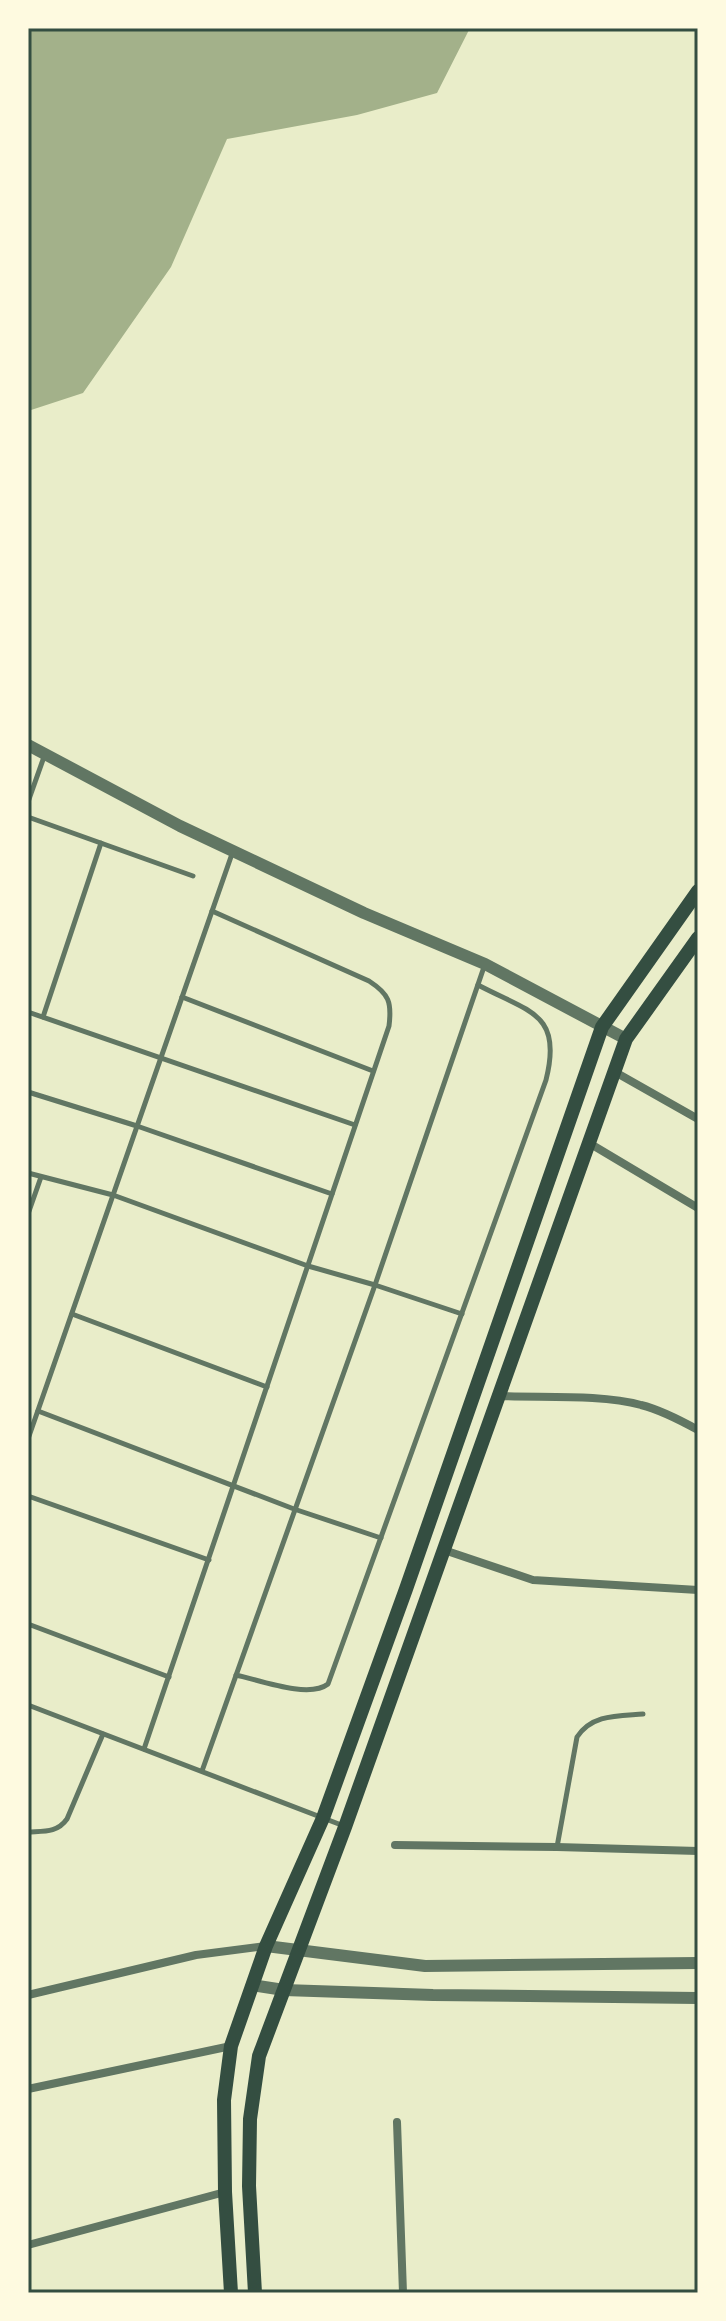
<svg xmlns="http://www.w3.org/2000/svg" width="726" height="2321" viewBox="0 0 726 2321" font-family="Mulish,sans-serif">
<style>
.water{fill:#a3b18a}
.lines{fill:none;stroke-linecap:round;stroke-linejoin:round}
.service{stroke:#617663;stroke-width:5}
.minor{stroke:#617663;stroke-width:8}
.tertiary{stroke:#617663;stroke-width:12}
.primary{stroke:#344e41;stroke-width:14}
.neatline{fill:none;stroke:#344e41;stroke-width:3}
</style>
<rect width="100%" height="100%" fill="#e9edc9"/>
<polygon class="water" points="28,28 470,28 437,93 357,115 227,139 171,267 83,393 28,411"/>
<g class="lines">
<g class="service">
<polyline points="28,802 45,754"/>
<polyline points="28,817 193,876"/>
<polyline points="182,997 373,1071"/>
<polyline points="28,1012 355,1125"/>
<polyline points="43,1017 101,843"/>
<polyline points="28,1092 137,1126 332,1194"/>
<polyline points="28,1173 113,1195 308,1266 375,1285 462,1314"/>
<polyline points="28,1214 41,1177"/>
<polyline points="72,1314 267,1387"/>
<polyline points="38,1411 294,1509 381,1538"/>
<polyline points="28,1439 233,851"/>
<polyline points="28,1496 209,1560"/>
<polyline points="28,1624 169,1677"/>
<path d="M236,1675C259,1680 309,1699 328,1684L546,1080C563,1013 529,1012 478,985"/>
<polyline points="28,1705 344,1826"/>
<path d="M144,1749L389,1026C392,1002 389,994 369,981L212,911"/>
<polyline points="202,1771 375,1285 485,964"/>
<path d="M28,1832C44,1831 57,1833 67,1819L103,1734"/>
<path d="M557,1847L577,1737C592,1714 618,1716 643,1714"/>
</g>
<g class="minor">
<polyline points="615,1072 698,1119"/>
<polyline points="589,1143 698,1208"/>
<path d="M499,1396C542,1398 601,1394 641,1405C661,1410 680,1420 698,1430"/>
<polyline points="444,1550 533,1580 698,1590"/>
<polyline points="395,1845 557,1847 698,1851"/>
<polyline points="28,1995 196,1955 266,1946"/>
<polyline points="28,2089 231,2046"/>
<polyline points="397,2122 403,2293"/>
<polyline points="28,2245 225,2192"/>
</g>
<g class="tertiary">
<polyline points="28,745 180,826 364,913 485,964 626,1039"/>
<polyline points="266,1946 425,1966 698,1963"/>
<polyline points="252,1985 284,1990 433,1995 698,1998"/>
</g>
<g class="primary">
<polyline points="231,2293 225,2192 224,2100 231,2046 266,1946 323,1818 406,1589 602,1027 698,891"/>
<polyline points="255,2293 249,2186 250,2119 259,2056 345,1827 626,1039 698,938"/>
</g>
</g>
<rect width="726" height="2321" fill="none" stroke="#fefae0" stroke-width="60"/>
<rect x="30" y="30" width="666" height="2261" class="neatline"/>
</svg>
